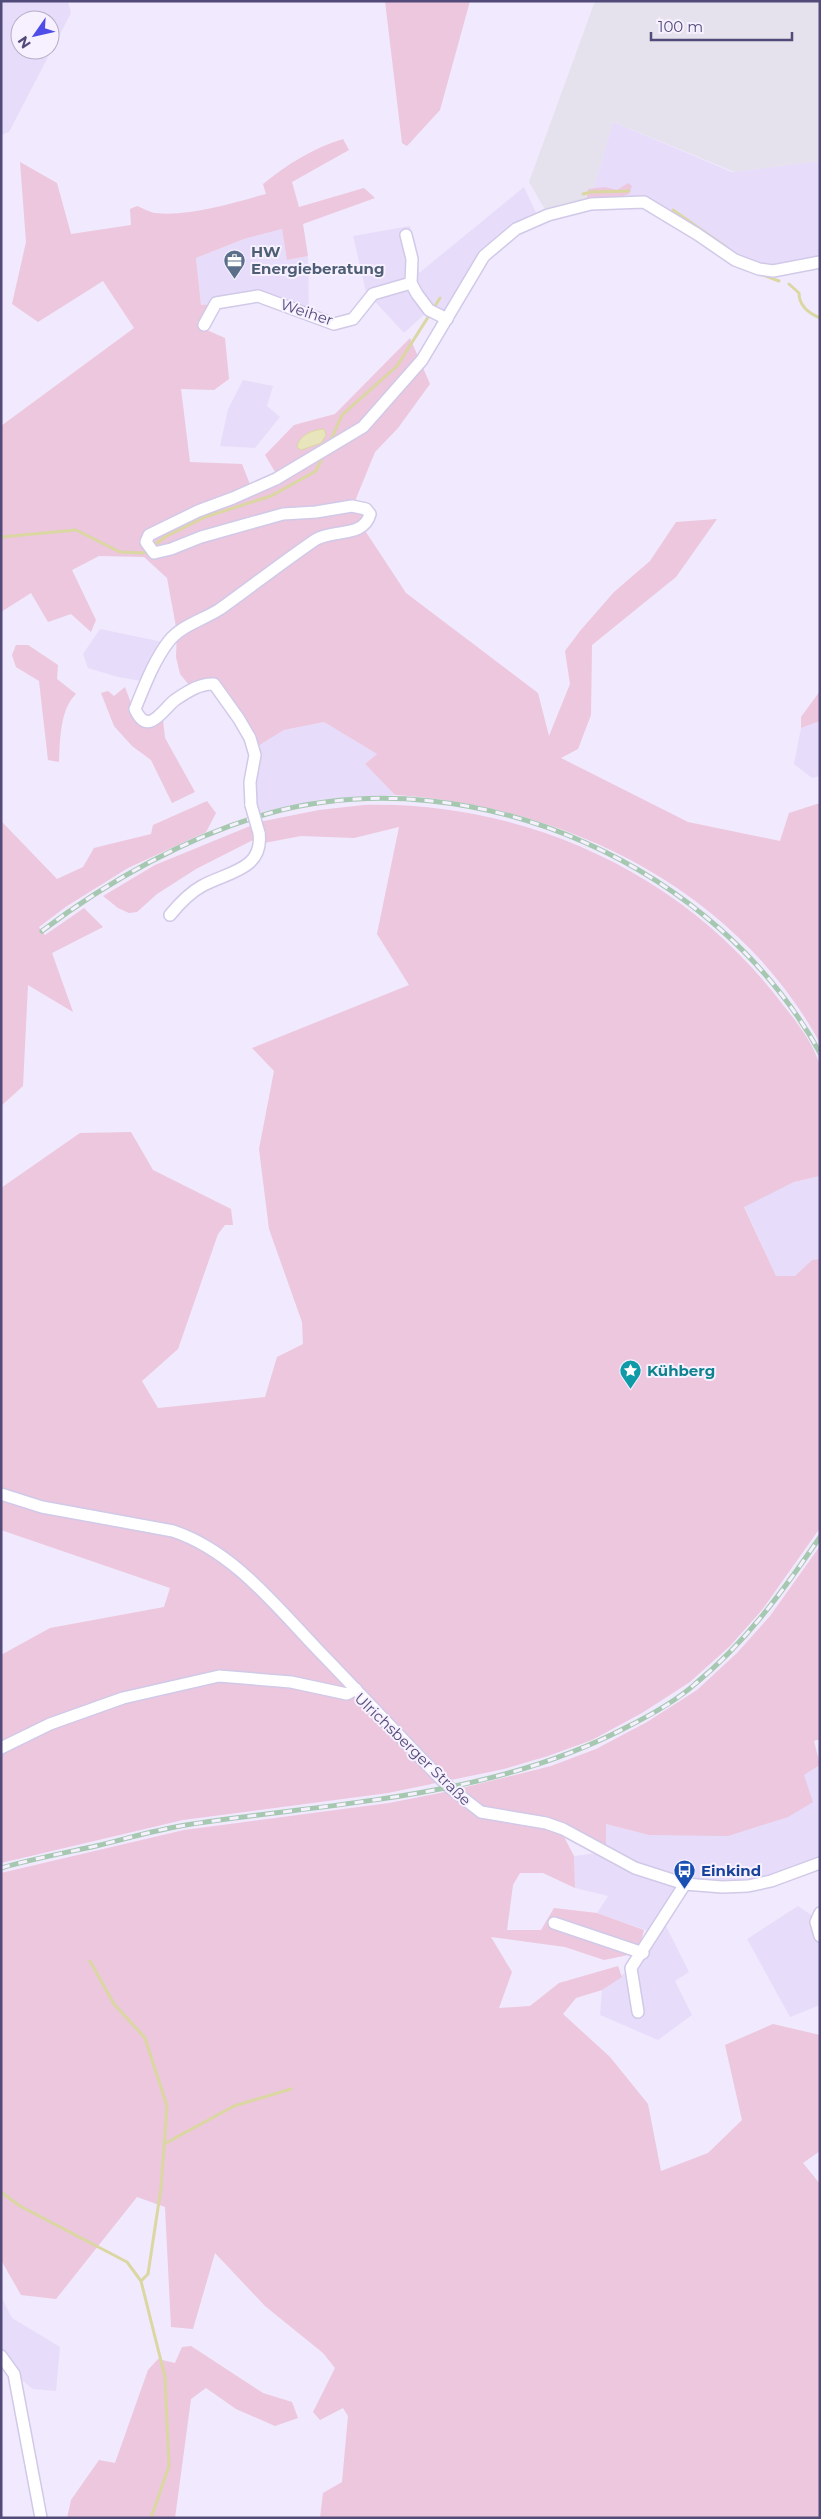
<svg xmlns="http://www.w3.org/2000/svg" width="821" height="2519" viewBox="0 0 821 2519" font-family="Montserrat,sans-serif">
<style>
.residential{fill:#e7ddfa;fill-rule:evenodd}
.industrial{fill:#e5e2ee}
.green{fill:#ecc7dd}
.water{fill:#e8e5bc;stroke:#dad7a2}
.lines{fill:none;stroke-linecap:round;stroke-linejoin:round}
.stream{stroke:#dad7a2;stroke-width:3}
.minor-casing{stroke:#d1c9e8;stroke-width:14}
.minor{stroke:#fff;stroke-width:11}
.rail-casing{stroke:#a6c8b1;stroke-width:5}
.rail{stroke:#f6f0ff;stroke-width:3;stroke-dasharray:9;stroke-linecap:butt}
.minor-bridge-casing{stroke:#d1c9e8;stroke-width:14;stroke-linecap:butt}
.minor-bridge{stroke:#fff;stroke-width:11}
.labels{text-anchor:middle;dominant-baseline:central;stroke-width:4;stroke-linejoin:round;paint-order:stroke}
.service-label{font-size:15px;font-weight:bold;fill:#4e5e75;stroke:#f6f0ff;text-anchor:start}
.street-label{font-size:15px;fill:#524b79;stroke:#f6f0ff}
.culture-label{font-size:15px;font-weight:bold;fill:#0d838f;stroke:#f6f0ff;text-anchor:start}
.transit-label{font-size:15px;font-weight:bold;fill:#164399;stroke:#f6f0ff;text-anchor:start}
</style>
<rect width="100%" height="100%" fill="#f1e9fd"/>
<g class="residential">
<path d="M1,1H68L71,13L9,132L1,135ZM20,20H50V50H20Z"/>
<polygon points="613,122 732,172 820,161 820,258 780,266 761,267 738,258 648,201 590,200"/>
<polygon points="524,187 539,219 484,256 447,319 429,310 404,333 366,292 353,236 410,226 419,273"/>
<polygon points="282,229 287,260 308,256 309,314 258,296 201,305 196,258 244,239"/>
<polygon points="243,380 273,386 267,406 280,417 255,448 220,446 228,409"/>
<polygon points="100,629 168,643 147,682 118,677 88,668 83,654"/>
<polygon points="820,721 820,776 812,778 794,764 801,728"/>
<polygon points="324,722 377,754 365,764 395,795 318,800 257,813 253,749 284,730"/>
<polygon points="820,1176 820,1259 812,1260 795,1277 776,1276 744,1206 794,1182"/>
<polygon points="820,1765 820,1860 764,1882 686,1884 662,1918 689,1972 675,1981 692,2015 658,2040 600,2015 602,1990 631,1968 654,1933 597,1913 608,1896 575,1888 574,1856 606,1852 606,1824 649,1835 804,1775"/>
<polygon points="798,1906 820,1921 820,2005 790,2017 747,1939"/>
<polygon points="1,2296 12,2318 60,2347 56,2391 33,2389 14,2374 1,2356"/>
</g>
<polygon class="industrial" points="595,1 820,1 820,161 735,172 613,122 590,200 547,213 529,182"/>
<g class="green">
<polygon points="385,1 470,1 440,110 407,146 402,143"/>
<path d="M343,139L349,150L292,182L299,207L364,188L375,198L303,224L308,256L287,260L282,229L244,239L196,258L201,305L212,304L200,323L209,331L225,338L229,379L214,390L181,389L190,462L242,464L251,487L278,477L265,455L294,425L335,414L410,338L430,384L398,428L375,452L353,506L366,509L362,526L406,593L538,693L549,736L570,684L565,651L580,631L614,592L650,561L676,522L717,519L676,577L592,645L591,715L578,749L561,758L688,822L780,841L789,813L820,803V1043C736,889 565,805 395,795L365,764L377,754L324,722L284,730L253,749L214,684L189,685L180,674L176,657L177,632L167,578L144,557L99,556L72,570L96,620L91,632L71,614L48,622L31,593L1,612V426L134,328L103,281L38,322L12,304L26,242L20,162L57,183L71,234L131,225L130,209L137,206C142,208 149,212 155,213C189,217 233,203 266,194L263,184C288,164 313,148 343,139Z"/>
<path d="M628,183L632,186L629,194C618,199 598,202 587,199L588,189L605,187L617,190Z"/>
<path d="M16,645H28L58,665L57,679L76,694C60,709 60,740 59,762L48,760L39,681L16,667L12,655Z"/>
<polygon points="125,687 132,706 153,724 163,720 165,738 195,792 172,803 151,760 132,746 114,726 101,693 108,691 114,696"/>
<polygon points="820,691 820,721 801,728 801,717"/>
<polygon points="207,801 216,813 206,832 128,868 67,906 39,927 45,935 84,908 103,927 52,953 73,1012 28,985 23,1086 1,1106 1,821 57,879 83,867 94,848 151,834 153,825"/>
<path d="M364,805C520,801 674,869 772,991C787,1010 812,1039 819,1063C821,1071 820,1084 820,1093C820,1120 820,1148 820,1176L794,1182L744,1207L776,1276H795L812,1260L820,1259V1528L762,1610L730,1646L690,1682L642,1713L592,1740L548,1756L504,1769L388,1793L183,1820L1,1863V1655L50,1628L164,1607L170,1588L1,1530V1188L80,1133L131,1132L153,1170L231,1209L233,1225H225L218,1234L178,1349L142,1381L158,1408L265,1397L277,1357L303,1344L302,1322L269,1229L259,1149L274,1071L252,1048L409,985L377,934L399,827L354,838L301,836L264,843L259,822L319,810Z"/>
<polygon points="255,824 257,832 253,840 196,869 157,894 137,912 129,913 118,908 103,896 155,865"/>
<polygon points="820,1546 820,1739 814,1741 820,1765 804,1775 813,1802 788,1817 728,1836 649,1835 606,1824 606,1852 562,1833 574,1856 575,1888 543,1873 520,1873 513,1885 507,1930 541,1930 554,1908 597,1913 644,1930 638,1953 604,1960 565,1947 491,1937 512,1972 499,2008 530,2006 559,1983 618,1966 622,1977 602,1990 576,1998 563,2014 610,2057 648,2104 661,2171 708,2153 742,2120 725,2045 773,2024 820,2035 820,2151 803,2163 820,2184 820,2518 320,2518 323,2493 342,2482 348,2416 343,2408 320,2420 313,2412 335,2368 323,2353 265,2306 215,2253 193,2329 171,2327 165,2207 137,2197 56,2299 21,2295 1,2260 1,1873 184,1830 389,1803 450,1791 551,1766 596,1749 647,1722 697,1690 737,1653 770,1616"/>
<polygon points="191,2346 263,2393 292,2402 298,2418 275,2426 236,2409 206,2388 191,2399 175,2518 67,2518 71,2500 99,2460 115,2463 148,2370 158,2359 175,2363 182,2347"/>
</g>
<path class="water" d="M324,429L326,435L321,443L301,450L297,447C299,435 312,430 324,429Z"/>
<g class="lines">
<g class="stream">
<polyline points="583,194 591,192 629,191"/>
<polyline points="673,210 726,247"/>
<polyline points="760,274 779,281"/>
<path d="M789,284L799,293C799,306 808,313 820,318"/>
<polyline points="433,309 440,298"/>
<polyline points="329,444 342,415 397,366 430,314"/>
<polyline points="1,537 76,530 120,552 144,553 165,537 205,517 271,496 316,471 323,456"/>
<polyline points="90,1961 114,2004 145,2038 167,2106 161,2188 148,2274 141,2281"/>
<polyline points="164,2144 234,2106 291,2089"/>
<polyline points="1,2192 20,2206 127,2262 141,2281 165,2377 169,2466 151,2518"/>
</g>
<defs>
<g id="minor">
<polyline points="406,235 412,259 411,283 417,294 429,310 447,319"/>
<polyline points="204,325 216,303 258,296 334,324 353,319 373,294 411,283"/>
<path d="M251,805L250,782L255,755L250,738L239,719L214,684C200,683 187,692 175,700C163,709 148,738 135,709C144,687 154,660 169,641C182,625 203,620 220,609C252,586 283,562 315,540C332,529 364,538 370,514L366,509L352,506L316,512L283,514L201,537L171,549L154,553L146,542L149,535L198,511L233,498L276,479L363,427L422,360L484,256L516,229L548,215L591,204L644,202L697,234L735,260L759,269L773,271L820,262"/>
<path d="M170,915C179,904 189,893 202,886C227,872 264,870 259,833"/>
<path d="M1,1494L42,1507L173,1531C233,1551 275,1605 318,1650C362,1695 404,1742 449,1787L481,1812L546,1823L563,1829L635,1868L685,1884L722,1887L748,1886L771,1881L820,1863"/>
<polyline points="1,1748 50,1724 123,1698 219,1676 291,1682 347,1694 356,1689"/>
<polyline points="820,1913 816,1922 820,1936"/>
<polyline points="554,1923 643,1953"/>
<polyline points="638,2012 631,1968 685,1884"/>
<polyline points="1,2356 14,2374 41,2518"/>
</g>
</defs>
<use href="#minor" class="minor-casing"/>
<use href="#minor" class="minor"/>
<defs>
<g id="rail">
<path d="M42,931C108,881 190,835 270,813C477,757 718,867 820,1053"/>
<path d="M1,1868C32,1859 64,1853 96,1846C125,1839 155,1830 186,1825C333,1802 489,1799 625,1728C649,1716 675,1702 695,1684C746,1642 783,1591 820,1537"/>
</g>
</defs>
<use href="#rail" class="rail-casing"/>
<use href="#rail" class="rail"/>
<defs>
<polyline id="minor-bridge" points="251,805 259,833"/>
</defs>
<use href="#minor-bridge" class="minor-bridge-casing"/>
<use href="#minor-bridge" class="minor-bridge"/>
</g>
<defs>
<symbol id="office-pin" viewBox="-11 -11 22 30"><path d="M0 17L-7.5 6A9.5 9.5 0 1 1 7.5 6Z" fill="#5c6f8a" stroke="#f6f0ff"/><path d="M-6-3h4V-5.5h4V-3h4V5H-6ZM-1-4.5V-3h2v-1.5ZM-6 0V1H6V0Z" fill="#fff"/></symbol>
<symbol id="sight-pin" viewBox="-11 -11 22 30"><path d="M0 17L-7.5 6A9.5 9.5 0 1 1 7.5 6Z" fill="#0f9aa8" stroke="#f6f0ff"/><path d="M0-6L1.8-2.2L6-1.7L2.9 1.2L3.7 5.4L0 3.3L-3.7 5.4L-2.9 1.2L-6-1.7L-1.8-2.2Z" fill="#fff"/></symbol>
<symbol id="bus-pin" viewBox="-11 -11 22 30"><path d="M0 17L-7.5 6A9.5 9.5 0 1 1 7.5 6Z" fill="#1a4fb4" stroke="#f6f0ff"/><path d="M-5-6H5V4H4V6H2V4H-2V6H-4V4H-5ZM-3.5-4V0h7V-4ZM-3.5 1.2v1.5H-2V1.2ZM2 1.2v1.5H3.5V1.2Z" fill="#fff"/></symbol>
</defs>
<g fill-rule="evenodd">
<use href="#office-pin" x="222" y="248" width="25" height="34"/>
<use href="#sight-pin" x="618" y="1358" width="25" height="34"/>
<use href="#bus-pin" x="672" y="1858" width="25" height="34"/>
</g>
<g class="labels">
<g class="service-label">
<text x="251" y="251">HW<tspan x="251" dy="17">Energieberatung</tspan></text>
</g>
<g class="street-label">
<text transform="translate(307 312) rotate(18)">Weiher</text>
<text transform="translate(413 1749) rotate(44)">Ulrichsberger Straße</text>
</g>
<g class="culture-label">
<text x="647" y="1370">Kühberg</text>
</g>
<g class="transit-label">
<text x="701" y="1870">Einkind</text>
</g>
</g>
<rect width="821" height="2519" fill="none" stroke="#524b79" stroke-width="5"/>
<g transform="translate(35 35) rotate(236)"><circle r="24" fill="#f6f0ff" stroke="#b4aec9"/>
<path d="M0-4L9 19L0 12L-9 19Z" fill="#4f4de8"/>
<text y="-8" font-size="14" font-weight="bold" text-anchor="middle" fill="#524b79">N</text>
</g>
<path d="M651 32v8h141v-8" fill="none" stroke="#524b79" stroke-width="2.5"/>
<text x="658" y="32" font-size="15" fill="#524b79" stroke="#f6f0ff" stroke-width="4" paint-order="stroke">100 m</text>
</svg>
